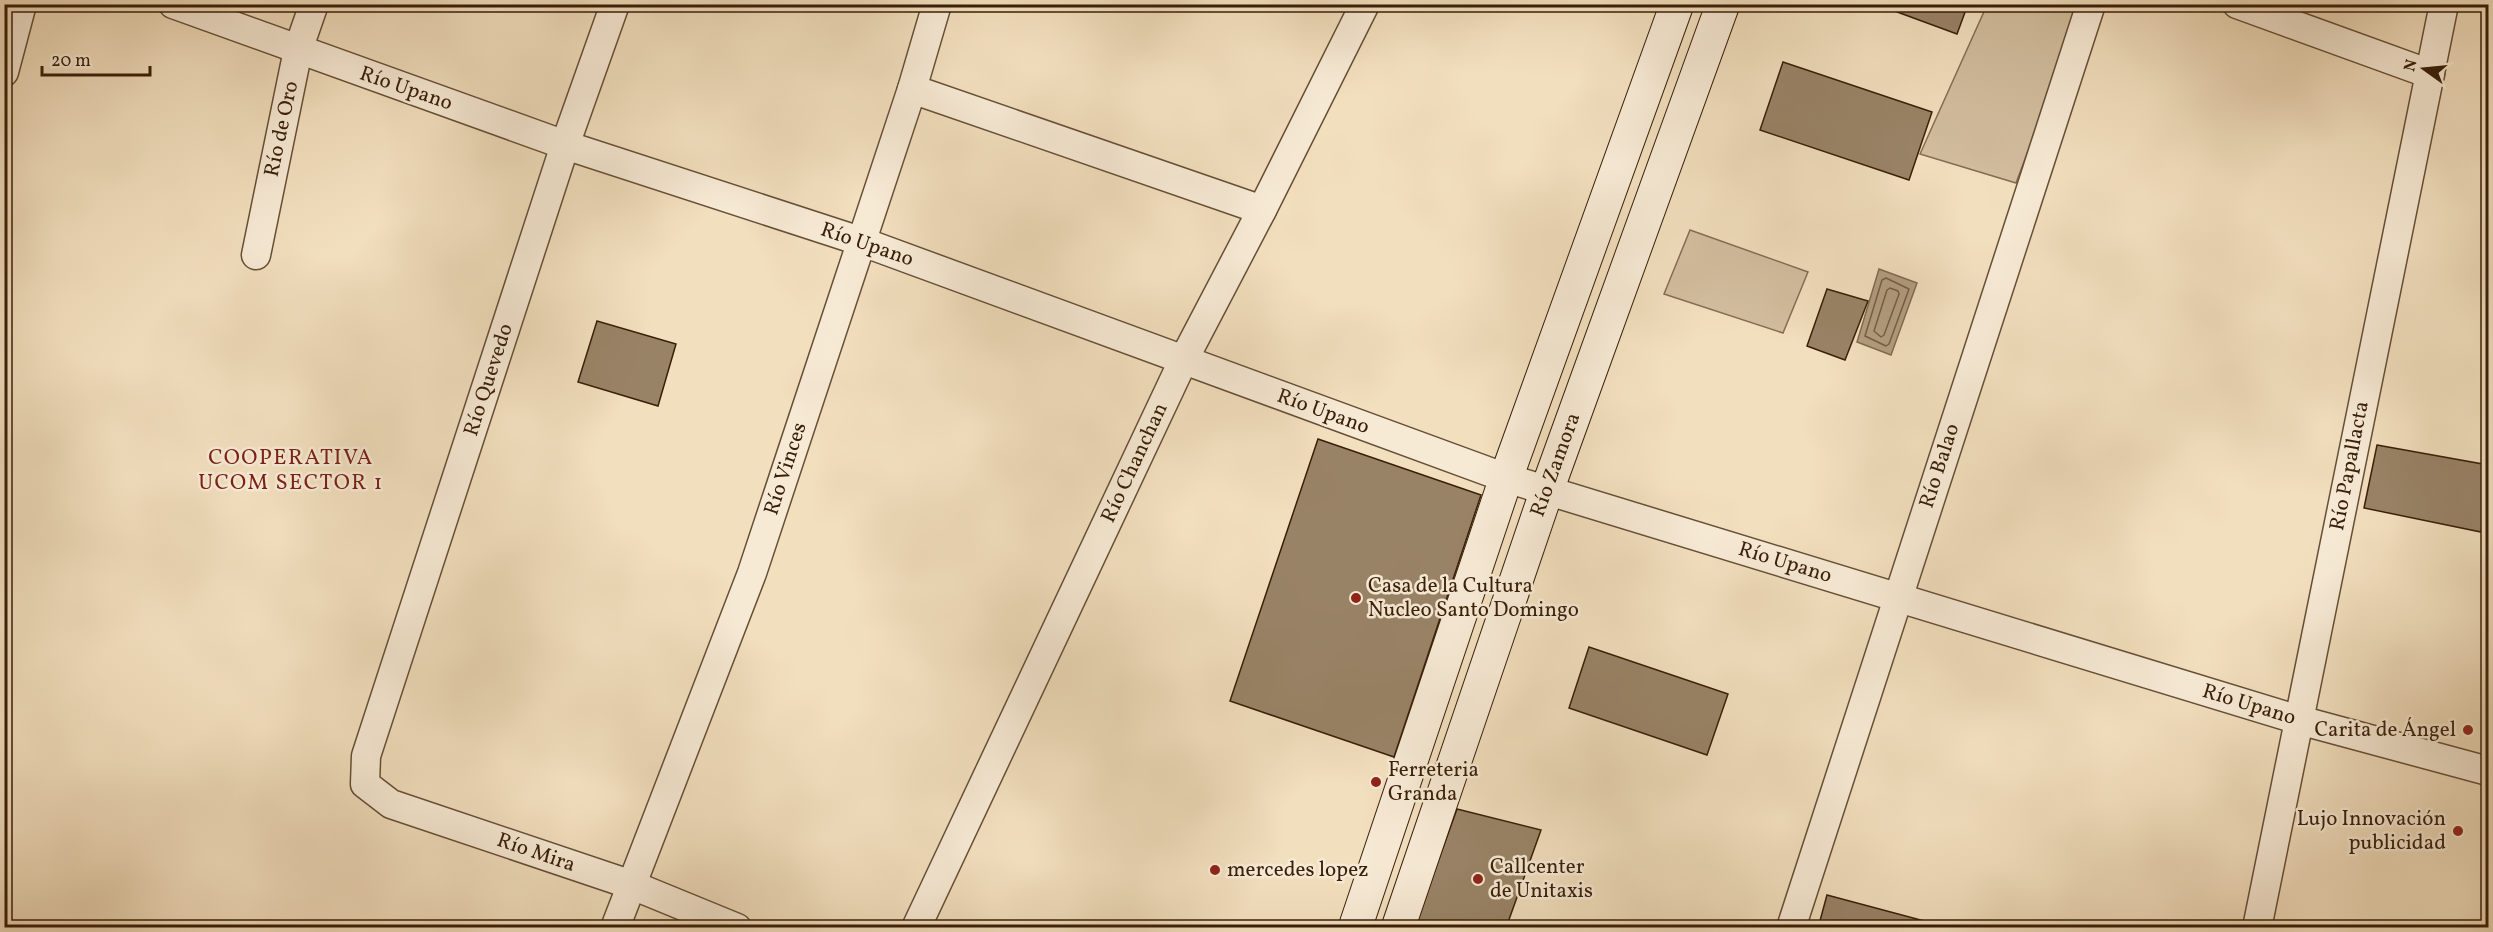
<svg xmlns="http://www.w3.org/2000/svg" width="2493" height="932" viewBox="0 0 2493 932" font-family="Vollkorn,serif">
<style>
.green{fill:#d2be9f;stroke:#856e54;stroke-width:1.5}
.water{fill:#b39e80;stroke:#826b50;stroke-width:1.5}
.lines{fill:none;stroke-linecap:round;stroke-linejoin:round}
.shore{stroke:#765e44;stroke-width:1.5}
.building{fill:#998367;stroke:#381f09;stroke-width:1.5}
.street-casing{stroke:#664f36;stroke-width:31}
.secondary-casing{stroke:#381f09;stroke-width:35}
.street{stroke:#f7ead5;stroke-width:28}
.secondary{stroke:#f7ead5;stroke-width:33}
.poi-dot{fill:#8f2418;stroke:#f7ead5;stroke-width:2}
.labels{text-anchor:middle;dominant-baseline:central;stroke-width:5;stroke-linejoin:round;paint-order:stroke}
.street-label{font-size:21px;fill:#381f09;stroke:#f7ead5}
.poi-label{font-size:21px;fill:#381f09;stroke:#f7ead5;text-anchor:start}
.neighbourhood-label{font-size:22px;letter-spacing:1.5px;fill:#7a1f14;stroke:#f7ead5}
</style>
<rect width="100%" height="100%" fill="#f2dfbe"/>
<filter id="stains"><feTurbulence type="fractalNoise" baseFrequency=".00333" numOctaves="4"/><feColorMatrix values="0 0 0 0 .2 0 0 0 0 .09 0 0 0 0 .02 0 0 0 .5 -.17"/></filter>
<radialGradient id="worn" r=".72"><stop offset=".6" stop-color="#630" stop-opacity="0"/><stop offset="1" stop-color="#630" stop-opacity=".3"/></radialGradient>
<g class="green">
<polygon points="1987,5 2083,5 2016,183 1920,154"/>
<polygon points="1690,230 1808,272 1783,333 1664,294"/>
</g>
<polygon class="water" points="1879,269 1917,283 1891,355 1857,342"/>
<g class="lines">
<g class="shore">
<polygon points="1886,278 1909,289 1889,344 1886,346 1865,336 1882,280"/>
<polygon points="1890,288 1898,291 1899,294 1884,335 1881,337 1874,331 1887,290"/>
</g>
</g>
<g class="building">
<polygon points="1882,4 1968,4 1957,34 1881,6"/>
<polygon points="1783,62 1932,112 1909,180 1760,130"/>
<polygon points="1827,289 1868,301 1845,360 1807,346"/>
<polygon points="597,321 676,344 658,406 578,382"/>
<polygon points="1318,439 1481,495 1394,757 1230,701"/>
<polygon points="2377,445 2488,465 2488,498 2481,532 2364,508"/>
<polygon points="1589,647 1728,694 1707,755 1569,708"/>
<polygon points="1457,809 1541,830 1506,928 1414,928"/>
<polygon points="1827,895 1932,923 1931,928 1818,928"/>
</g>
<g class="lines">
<defs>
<g id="street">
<polyline points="173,4 565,145 860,241 1506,478 2299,720 2488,771"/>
<polyline points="615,4 565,145 366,756 365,784 391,804 632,885 737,928"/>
<polyline points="2237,4 2430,74"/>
<polyline points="4,72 22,4"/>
<polyline points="912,89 1262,210"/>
<polyline points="256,255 298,50 314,4"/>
<polyline points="615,928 752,573 912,89 937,4"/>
<polyline points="916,928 1183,361 1262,210 1365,4"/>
<polyline points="1791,928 2091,4"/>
<polyline points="2257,928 2444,4"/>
</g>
<g id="secondary">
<polyline points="1355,928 1506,478 1677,4"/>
<polyline points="1398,928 1547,490 1723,4"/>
</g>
</defs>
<use href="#street" class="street-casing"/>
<use href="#secondary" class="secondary-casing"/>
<use href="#street" class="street"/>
<use href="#secondary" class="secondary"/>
</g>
<g class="poi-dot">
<circle cx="1356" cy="598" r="6"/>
<circle cx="2468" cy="730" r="6"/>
<circle cx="1376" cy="782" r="6"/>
<circle cx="2458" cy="831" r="6"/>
<circle cx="1215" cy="870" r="6"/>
<circle cx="1478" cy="879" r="6"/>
</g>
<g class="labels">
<g class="street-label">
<text transform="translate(406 89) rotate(19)">Río Upano</text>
<text transform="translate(282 129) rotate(-78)">Río de Oro</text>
<text transform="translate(867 245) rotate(19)">Río Upano</text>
<text transform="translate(489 380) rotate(-72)">Río Quevedo</text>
<text transform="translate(1323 412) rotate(20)">Río Upano</text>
<text transform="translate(1135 463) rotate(-65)">Río Chanchan</text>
<text transform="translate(1556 465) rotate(-70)">Río Zamora</text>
<text transform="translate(1940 466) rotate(-72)">Río Balao</text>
<text transform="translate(2350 466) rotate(-79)">Río Papallacta</text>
<text transform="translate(786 469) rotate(-72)">Río Vinces</text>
<text transform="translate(1785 563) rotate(17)">Río Upano</text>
<text transform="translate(2249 705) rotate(17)">Río Upano</text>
<text transform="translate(536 853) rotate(19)">Río Mira</text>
</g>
<g class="poi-label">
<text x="1368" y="586">Casa de la Cultura<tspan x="1368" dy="24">Nucleo Santo Domingo</tspan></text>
<text x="2456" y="730" text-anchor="end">Carita de Ángel</text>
<text x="1388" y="770">Ferreteria<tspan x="1388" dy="24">Granda</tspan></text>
<text x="2446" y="819" text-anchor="end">Lujo Innovación<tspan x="2446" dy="24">publicidad</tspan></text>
<text x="1490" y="867">Callcenter<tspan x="1490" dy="24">de Unitaxis</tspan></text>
<text x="1227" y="870">mercedes lopez</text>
</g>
<g class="neighbourhood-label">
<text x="291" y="458">COOPERATIVA<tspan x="291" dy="25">UCOM SECTOR 1</tspan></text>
</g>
</g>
<rect width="2493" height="932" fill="none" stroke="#f2dfbe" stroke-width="24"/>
<rect x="6" y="6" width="2481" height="920" fill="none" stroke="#381f09" stroke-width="3"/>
<rect x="12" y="12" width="2469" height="908" fill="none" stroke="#381f09" stroke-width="1.5"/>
<g transform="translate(2424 69) rotate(285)" stroke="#f7ead5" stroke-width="4.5" paint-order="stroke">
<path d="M0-4.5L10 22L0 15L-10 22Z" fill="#381f09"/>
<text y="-9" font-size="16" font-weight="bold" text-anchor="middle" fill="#381f09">N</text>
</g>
<path d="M42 66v9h108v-9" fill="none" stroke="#381f09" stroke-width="3"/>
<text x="51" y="66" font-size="18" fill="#381f09" stroke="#f7ead5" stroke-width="4.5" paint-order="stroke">20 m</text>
<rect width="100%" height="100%" filter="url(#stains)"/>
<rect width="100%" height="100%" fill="url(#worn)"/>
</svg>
